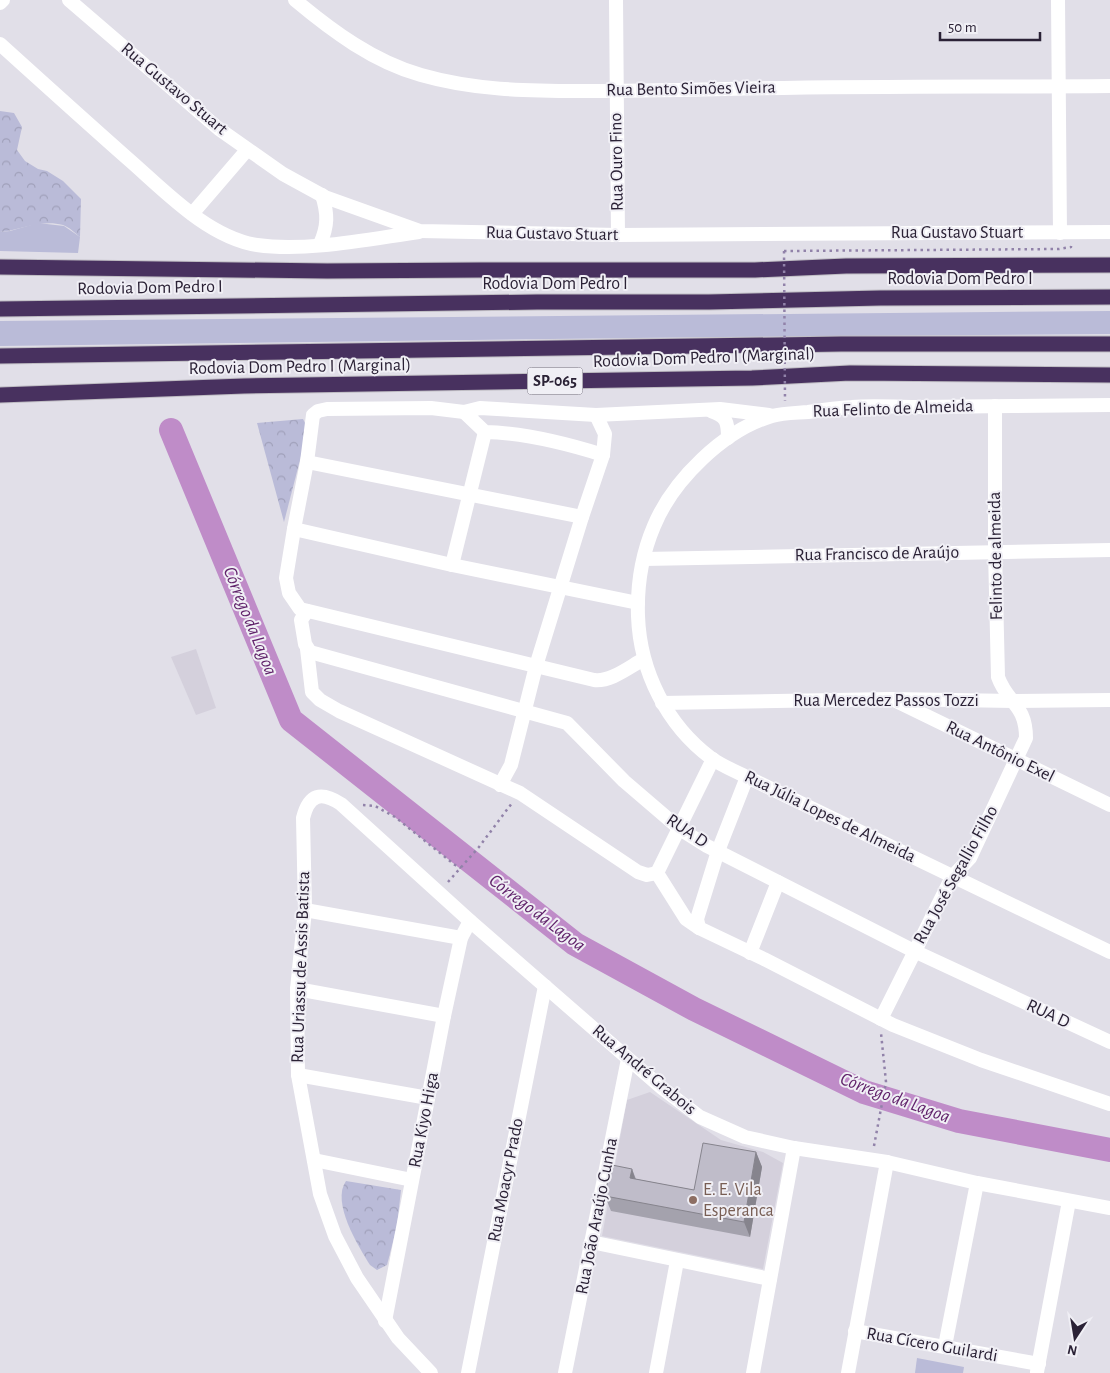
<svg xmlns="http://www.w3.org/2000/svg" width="1110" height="1373" viewBox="0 0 1110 1373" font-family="'Alegreya Sans',sans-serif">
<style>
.built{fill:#d4d0dc}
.green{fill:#babbd8}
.forest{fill:url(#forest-crowns)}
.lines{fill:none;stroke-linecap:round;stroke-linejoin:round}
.river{stroke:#bf8cc8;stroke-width:24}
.highway-casing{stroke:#bfbdc3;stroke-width:17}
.path{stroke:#9182a9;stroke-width:2.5;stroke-dasharray:2.5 4;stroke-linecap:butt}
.minor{stroke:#fff;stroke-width:14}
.highway{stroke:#48315f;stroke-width:15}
.path-bridge{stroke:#9182a9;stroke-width:2.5;stroke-dasharray:2.5 4;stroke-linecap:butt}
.wall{fill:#a4a2ad}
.shaded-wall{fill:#86848d}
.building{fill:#bfbcc9;stroke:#86848d}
.education-dot{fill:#8d6e63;stroke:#f0eff5;stroke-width:2}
.labels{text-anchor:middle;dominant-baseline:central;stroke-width:4;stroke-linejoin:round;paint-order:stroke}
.shield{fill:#f0eff5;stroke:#66606f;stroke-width:1}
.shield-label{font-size:16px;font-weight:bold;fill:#2b2236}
.street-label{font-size:18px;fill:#2b2236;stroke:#f0eff5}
.education-label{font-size:18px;fill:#785e54;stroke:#f0eff5;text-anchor:start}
.water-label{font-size:19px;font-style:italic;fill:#61236b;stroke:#f0eff5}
</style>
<defs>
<pattern id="forest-crowns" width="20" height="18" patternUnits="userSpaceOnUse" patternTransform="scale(1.25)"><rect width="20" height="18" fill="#babbd8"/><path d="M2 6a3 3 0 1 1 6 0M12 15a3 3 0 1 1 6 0" fill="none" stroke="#a0a0ba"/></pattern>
</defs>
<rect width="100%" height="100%" fill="#e1dfe8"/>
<g class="built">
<polygon points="196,649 216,708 196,715 171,657"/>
<polygon points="650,1092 721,1140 763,1152 783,1163 763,1269 602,1236 627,1100"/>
</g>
<g class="green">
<polygon points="38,223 64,226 80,237 78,253 0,251 0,232 10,231"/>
<polygon points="1110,311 1110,334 717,337 0,346 0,321"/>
<polygon points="917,1358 964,1367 963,1373 915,1373"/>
</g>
<g class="forest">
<path d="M0,111L14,113L22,127L17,150L25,161L38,169L47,171L63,181L81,199L80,237C75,233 69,227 63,225C41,219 21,230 0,232Z"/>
<polygon points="303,419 308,429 284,522 257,423"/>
<path d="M346,1181L401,1190L397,1226L387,1265L377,1270L370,1265C358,1246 331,1202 346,1181Z"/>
</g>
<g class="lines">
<polyline class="river" points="171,430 291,720 575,944 694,1009 864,1092 959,1121 1110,1150"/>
<defs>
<g id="highway">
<polyline points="0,267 327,271 480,270 755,270 846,266 1110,265"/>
<polyline points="0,309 537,302 709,302 880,298 1110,297"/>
<polyline points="0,356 841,344 1110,344"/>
<polyline points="0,395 244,386 752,378 850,373 1110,375"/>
</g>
</defs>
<use href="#highway" class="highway-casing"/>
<g class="path">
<polyline points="784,251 1059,249 1071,247 1071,246"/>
<polyline points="363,805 375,806 395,817 455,865 461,868"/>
<polyline points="448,882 479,847 512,803"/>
<polyline points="874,1146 886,1082 881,1033"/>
</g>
<g class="minor">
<polyline points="69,0 219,129 283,174 325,197 420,231 618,235 1110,232"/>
<path d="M295,0C332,31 374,62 421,75C473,90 526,91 580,91C629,91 678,90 727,89C855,86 982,87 1110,86"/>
<polyline points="616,0 618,235"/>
<polyline points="1058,0 1060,233"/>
<polyline points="0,3 3,0"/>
<path d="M0,44C42,82 84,120 127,158C164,190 207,237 257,245C307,252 369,239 419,232"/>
<polyline points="192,214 247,150"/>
<path d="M320,244C328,226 328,214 322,195"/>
<path d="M1110,405C1045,406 981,406 916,407C895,407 873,405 852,407C837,408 822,410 808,412C796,413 783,413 772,416C724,430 673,480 654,526C642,554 637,586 638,616C640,672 667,725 711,758C722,766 735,771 747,777L1110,952"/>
<path d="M711,411C727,416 728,423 728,438"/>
<path d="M464,412L485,432C525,433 565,443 603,455"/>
<polyline points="307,462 582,517"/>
<polyline points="294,529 452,565 638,603"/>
<polyline points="644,559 1110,550"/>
<polyline points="452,565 485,432"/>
<polyline points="307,611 301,620 305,644 310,652 567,723 624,781 680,829 707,846 914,951 1110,1042"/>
<polyline points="307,649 312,692 320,700 339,711 520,793 638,872 647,875 657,873"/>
<path d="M644,659C629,667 611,682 594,680L300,609L289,593L286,578L294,529L307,462L313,415L318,411L327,409L431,408L464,412L480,408L596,415L720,409L769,415"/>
<polyline points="896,701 1110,805"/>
<polyline points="662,703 891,699 1014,701 1110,700"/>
<polyline points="747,777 718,851 697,919 699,928 764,959 893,1025 981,1060 1110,1104"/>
<polyline points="500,785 511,765 536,666 582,517 603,455 605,434 596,415"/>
<polyline points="657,873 713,759"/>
<polyline points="657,873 686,919 699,928"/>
<polyline points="305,910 461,938"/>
<polyline points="750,953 778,882"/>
<polyline points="297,989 444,1016"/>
<path d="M881,1019L952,877L970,858L1026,738C1026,704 1007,703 998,677L995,551V406"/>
<polyline points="298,1075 428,1098"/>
<polyline points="314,1160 412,1180"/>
<polyline points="591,1242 770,1279"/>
<polyline points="385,1321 444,1016 461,938 470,921"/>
<polyline points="855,1331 1039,1364"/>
<polyline points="945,1346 977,1183"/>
<polyline points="1037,1372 1069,1201"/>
<path d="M431,1373L398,1338L357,1278L335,1236L320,1194L298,1075L297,989L305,910L303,818C309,794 321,791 341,804L470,921L662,1088L700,1117L745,1137L794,1148L887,1162L977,1183L1110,1208"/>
<polyline points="468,1373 545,986"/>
<polyline points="565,1373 628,1059"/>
<polyline points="656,1373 677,1261"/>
<polyline points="753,1373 794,1148"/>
<polyline points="848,1373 887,1162"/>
</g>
<use href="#highway" class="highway"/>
<polyline class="path-bridge" points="784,251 785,401"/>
</g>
<polygon class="wall" points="756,1152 762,1167 750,1237 611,1211 605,1196 611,1174 632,1169 636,1179 694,1190"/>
<g class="shaded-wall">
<polygon points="756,1152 762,1167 750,1237 744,1222"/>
<polygon points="632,1169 637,1184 630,1178"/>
</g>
<polygon class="building" points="703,1143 756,1152 744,1222 605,1196 609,1173 611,1174 612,1165 632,1169 630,1178 694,1190"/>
<circle class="education-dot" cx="693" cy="1200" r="5"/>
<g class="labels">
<rect class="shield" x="527.5" y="367.5" width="55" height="27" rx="4"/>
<g class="shield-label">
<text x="555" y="381">SP-065</text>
</g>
<g class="street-label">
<text transform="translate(174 89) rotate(40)">Rua Gustavo Stuart</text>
<text transform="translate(691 89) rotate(-1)">Rua Bento Simões Vieira</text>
<text transform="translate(617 162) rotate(-91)">Rua Ouro Fino</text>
<text x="957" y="233">Rua Gustavo Stuart</text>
<text transform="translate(552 234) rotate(1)">Rua Gustavo Stuart</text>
<text x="960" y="279">Rodovia Dom Pedro I</text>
<text x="555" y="284">Rodovia Dom Pedro I</text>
<text transform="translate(150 288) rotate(-1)">Rodovia Dom Pedro I</text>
<text transform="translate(704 358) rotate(-2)">Rodovia Dom Pedro I (Marginal)</text>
<text transform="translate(300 367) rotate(-1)">Rodovia Dom Pedro I (Marginal)</text>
<text transform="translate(893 409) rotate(-2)">Rua Felinto de Almeida</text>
<text transform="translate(877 554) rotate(-1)">Rua Francisco de Araújo</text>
<text transform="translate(996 556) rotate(-91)">Felinto de almeida</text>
<text x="886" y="701">Rua Mercedez Passos Tozzi</text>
<text transform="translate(1000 752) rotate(26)">Rua Antônio Exel</text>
<text transform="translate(830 817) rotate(26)">Rua Júlia Lopes de Almeida</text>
<text transform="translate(687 831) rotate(34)">RUA D</text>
<text transform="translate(956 875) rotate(-61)">Rua José Segallio Filho</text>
<text transform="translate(301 967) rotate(-88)">Rua Uriassu de Assis Batista</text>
<text transform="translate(1048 1014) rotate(25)">RUA D</text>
<text transform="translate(644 1070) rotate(40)">Rua André Grabois</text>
<text transform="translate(424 1120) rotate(-79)">Rua Kiyo Higa</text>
<text transform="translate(506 1180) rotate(-79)">Rua Moacyr Prado</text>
<text transform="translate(597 1216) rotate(-79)">Rua João Araújo Cunha</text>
<text transform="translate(932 1345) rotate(10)">Rua Cícero Guilardi</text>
</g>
<g class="education-label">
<text x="703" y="1190">E. E. Vila<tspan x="703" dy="21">Esperanca</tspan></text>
</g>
<g class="water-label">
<text transform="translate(250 621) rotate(68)">Córrego da Lagoa</text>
<text transform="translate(537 913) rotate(37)">Córrego da Lagoa</text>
<text transform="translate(895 1098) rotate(20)">Córrego da Lagoa</text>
</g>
</g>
<g transform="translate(1075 1338) rotate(192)" stroke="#f0eff5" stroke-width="4" paint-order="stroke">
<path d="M0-4L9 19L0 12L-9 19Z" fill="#2b2236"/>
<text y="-8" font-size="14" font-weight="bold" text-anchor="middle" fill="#2b2236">N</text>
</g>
<path d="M940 32v8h100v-8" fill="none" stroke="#2b2236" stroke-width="2.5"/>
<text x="948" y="32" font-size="15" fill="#2b2236" stroke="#f0eff5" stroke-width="4" paint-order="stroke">50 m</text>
</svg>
